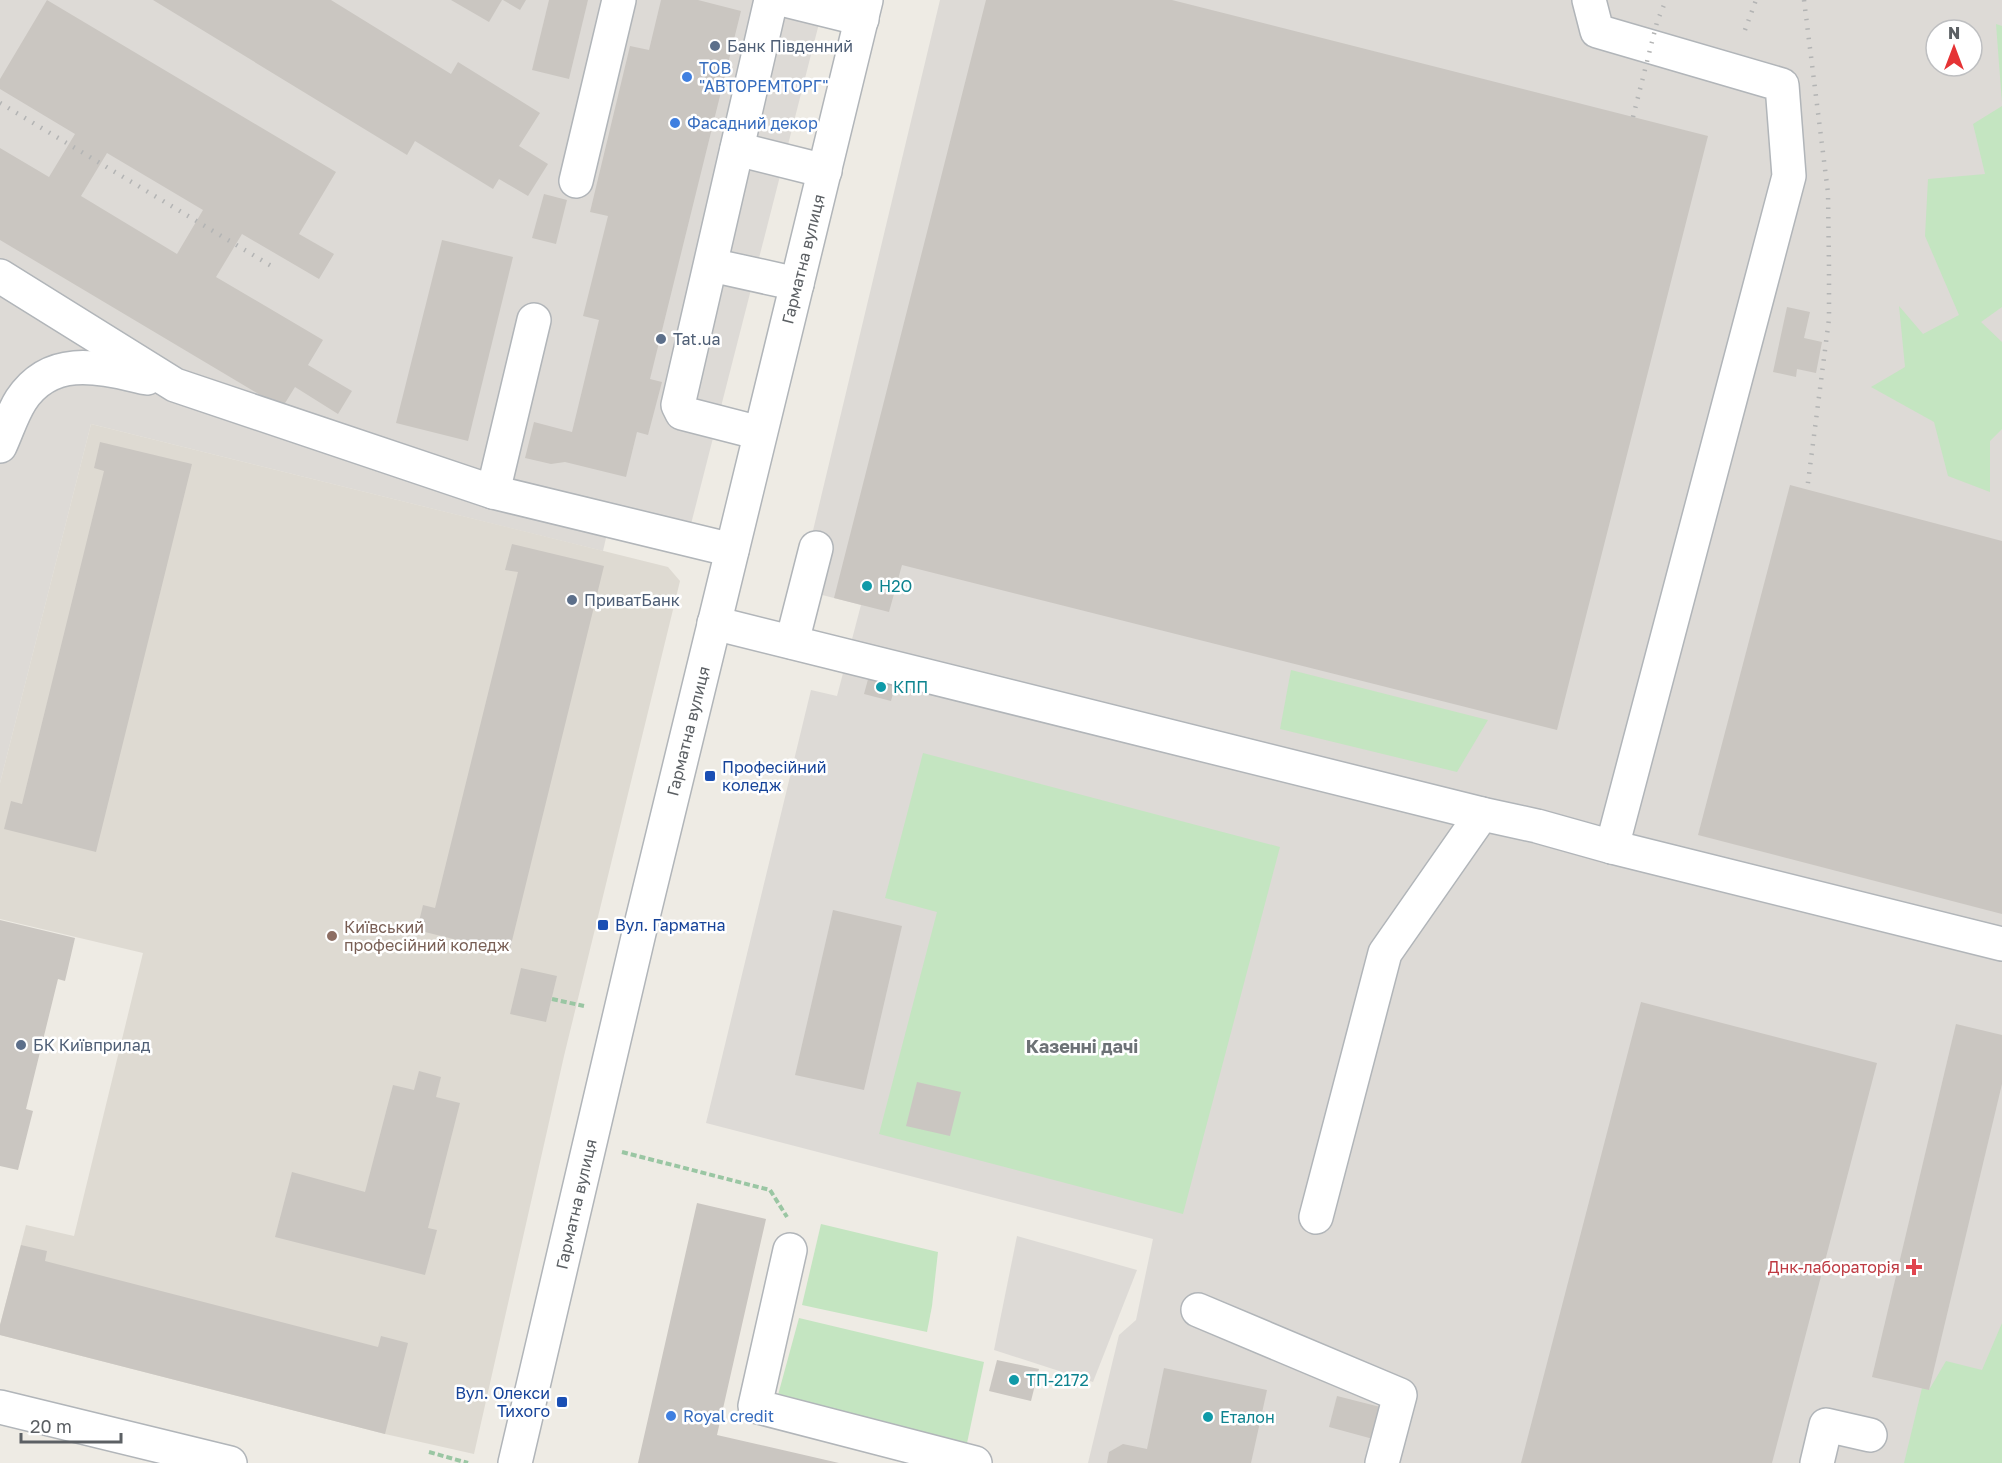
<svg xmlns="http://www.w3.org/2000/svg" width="2002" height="1463" viewBox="0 0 2002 1463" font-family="'Golos Text',sans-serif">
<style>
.industrial{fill:#dddad6;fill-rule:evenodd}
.education{fill:#dedad2}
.green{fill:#c4e5c1}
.building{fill:#cac6c1;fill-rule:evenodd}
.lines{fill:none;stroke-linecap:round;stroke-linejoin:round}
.minor-casing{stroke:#b1b5b9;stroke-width:36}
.path{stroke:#9ac6a3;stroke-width:4;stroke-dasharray:6 3;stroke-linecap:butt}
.minor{stroke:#fff;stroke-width:33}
.rail{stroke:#b3b4b4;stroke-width:4.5;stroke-dasharray:1.5 8;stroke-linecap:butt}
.service-dot{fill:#5c6f8a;stroke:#fff;stroke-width:2}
.shop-dot{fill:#3f7fe0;stroke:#fff;stroke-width:2}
.culture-dot{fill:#0f9aa8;stroke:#fff;stroke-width:2}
.transit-dot{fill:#1a4fb4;stroke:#fff;stroke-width:2}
.education-dot{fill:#8d6e63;stroke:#fff;stroke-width:2}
.health-dot{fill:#e0444e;stroke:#fff;stroke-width:2}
.labels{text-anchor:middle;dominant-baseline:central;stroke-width:5;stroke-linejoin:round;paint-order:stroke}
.service-label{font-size:16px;fill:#4e5e75;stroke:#fff;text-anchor:start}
.shop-label{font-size:16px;fill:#366cbe;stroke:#fff;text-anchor:start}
.street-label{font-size:16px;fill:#5c6064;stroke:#fff}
.culture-label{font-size:16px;fill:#0d838f;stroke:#fff;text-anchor:start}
.transit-label{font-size:16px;fill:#164399;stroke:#fff;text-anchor:start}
.education-label{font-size:16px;fill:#785e54;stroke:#fff;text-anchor:start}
.health-label{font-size:16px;fill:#be3a42;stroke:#fff;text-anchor:end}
.neighbourhood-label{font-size:18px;font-weight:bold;fill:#6d7276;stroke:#fff}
</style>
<rect width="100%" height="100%" fill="#eeebe4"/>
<g class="industrial">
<polygon points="0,0 825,0 690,528 612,512 603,551 91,424 0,783"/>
<path d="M940,0H2002V1463H1088L1119,1335L1136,1320L1153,1239L706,1123L811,690L837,696L861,605L799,589ZM1936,30H1972V66H1936Z"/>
<polygon points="1017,1236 1137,1270 1093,1382 994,1350"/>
</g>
<polygon class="education" points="91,424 668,567 680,581 564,1056 474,1454 385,1434 0,1335 0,1325 26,1225 74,1236 143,953 0,919 0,783"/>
<g class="green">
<polygon points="1996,24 2002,26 2002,103"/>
<polygon points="2002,106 2002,307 1981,322 2002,342 2002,429 1990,441 1990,492 1948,476 1934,422 1871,387 1905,367 1899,306 1923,334 1959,315 1925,236 1928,179 1985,174 1973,124"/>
<polygon points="1291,670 1488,720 1457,772 1280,729"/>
<polygon points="923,753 1280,847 1183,1214 879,1134 937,912 885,898"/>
<polygon points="821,1224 938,1252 932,1306 927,1332 802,1305"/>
<polygon points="799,1318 984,1362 966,1448 778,1395"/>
<polygon points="2002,1323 2002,1463 1904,1463 1922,1388 1929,1390 1946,1361 1982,1370"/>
</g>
<g class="building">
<path d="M47,0L336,172L299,234L334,254L319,279L242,234L216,277L323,340L308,365L352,391L338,414L295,387L282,408L0,240V148L49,177L75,134L0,89V79ZM107,153L203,210L177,254L81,196Z"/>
<polygon points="153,0 331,0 451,74 458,62 540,113 519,146 548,164 528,196 499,179 493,189 415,141 407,155"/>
<polygon points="451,0 502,0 489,22"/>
<polygon points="503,0 526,0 520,10"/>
<polygon points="549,0 588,0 569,79 532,70"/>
<polygon points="661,0 698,0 741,11 650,379 662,382 648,435 637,432 626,477 565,462 551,464 525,458 534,422 572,432 599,320 583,316 608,216 590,212 630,46 649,50"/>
<polygon points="986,0 1172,0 1708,136 1557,730 902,565 889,612 834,598"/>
<polygon points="544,194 567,200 556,244 532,238"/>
<polygon points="442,240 513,257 468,441 396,423"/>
<polygon points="1787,307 1810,312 1804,338 1822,342 1816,373 1797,369 1796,377 1773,372"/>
<polygon points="100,442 192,464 96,852 4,829 11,801 22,804 104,471 94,468"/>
<polygon points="1790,485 2002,541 2002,914 1698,835"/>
<polygon points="512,544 604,566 509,953 417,930 423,905 435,908 518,572 505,570"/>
<polygon points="870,672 897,679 891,701 864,694"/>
<polygon points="833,910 902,926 864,1090 795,1075"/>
<polygon points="0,920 75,938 65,981 58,979 26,1109 33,1111 18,1170 0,1166"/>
<polygon points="521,968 557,976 546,1022 510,1014"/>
<polygon points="1641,1002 1877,1063 1772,1463 1521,1463"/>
<polygon points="1956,1024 2002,1035 2002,1084 1929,1390 1872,1377"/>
<polygon points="419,1071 441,1077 436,1097 460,1103 428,1228 437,1230 425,1275 275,1237 292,1172 365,1192 393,1085 414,1090"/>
<polygon points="917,1082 961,1092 950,1136 906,1126"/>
<polygon points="697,1203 766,1219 717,1435 839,1463 638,1463"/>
<polygon points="21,1245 47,1251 45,1261 378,1347 381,1336 408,1343 385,1434 0,1335 0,1325"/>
<polygon points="997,1360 1039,1369 1031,1401 989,1391"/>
<polygon points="1164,1368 1267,1390 1251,1463 1107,1463 1109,1452 1123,1444 1147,1449"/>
<polygon points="1337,1396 1392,1410 1384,1442 1329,1427"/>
</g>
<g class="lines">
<defs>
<g id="minor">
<polyline points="785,0 862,19"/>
<polyline points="1589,0 1597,31 1782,85 1789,176 1612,847"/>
<polyline points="737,149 825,171"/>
<polyline points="576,181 619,0"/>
<polyline points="711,265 797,284"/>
<polyline points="0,276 175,385 493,492"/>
<polyline points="534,320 493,492 732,550"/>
<polyline points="760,433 682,413 678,405 771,0"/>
<path d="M0,446C7,431 12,414 21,400C52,353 102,368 147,378"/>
<polyline points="714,623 1482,814 1537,826 1612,847 2002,944"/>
<polyline points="792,642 816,548"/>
<polyline points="1316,1217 1385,953 1482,814"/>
<polyline points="790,1250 755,1406 975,1463"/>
<polyline points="1198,1310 1400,1395 1382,1463"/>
<polyline points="0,1407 230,1463"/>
<polyline points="515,1463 639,933 866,0"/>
<polyline points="1817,1463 1826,1425 1870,1435"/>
</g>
</defs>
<use href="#minor" class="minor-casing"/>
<g class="path">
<polyline points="552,999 584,1006"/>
<polyline points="622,1152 770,1190 787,1217"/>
<polyline points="429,1452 468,1463"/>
</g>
<use href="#minor" class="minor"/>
<g class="rail">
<polyline points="1804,0 1828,193 1829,268 1829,319 1807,490"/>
<polyline points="1745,30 1756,0"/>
<polyline points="0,103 273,267"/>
<polyline points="1633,117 1657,22 1666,0"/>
</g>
</g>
<g class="service-dot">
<circle cx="715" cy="46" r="6"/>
<circle cx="661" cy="339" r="6"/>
<circle cx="572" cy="600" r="6"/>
<circle cx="21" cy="1045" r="6"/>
</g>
<g class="shop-dot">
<circle cx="687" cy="77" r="6"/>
<circle cx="675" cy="123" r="6"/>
<circle cx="671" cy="1416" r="6"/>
</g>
<g class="culture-dot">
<circle cx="867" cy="586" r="6"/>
<circle cx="881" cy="687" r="6"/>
<circle cx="1014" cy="1380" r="6"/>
<circle cx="1208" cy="1417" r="6"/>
</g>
<g class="transit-dot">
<rect x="704" y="770" width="12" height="12" rx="3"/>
<rect x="597" y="919" width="12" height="12" rx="3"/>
<rect x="556" y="1396" width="12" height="12" rx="3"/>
</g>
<circle class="education-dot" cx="332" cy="936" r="6"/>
<path class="health-dot" d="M1911 1258h6v6h6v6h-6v6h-6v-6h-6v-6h6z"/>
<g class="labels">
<g class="service-label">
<text x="727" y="46">Банк Південний</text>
<text x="673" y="339">Tat.ua</text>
<text x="584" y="600">ПриватБанк</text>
<text x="33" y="1045">БК Київприлад</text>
</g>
<g class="shop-label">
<text x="699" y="68">ТОВ<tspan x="699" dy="18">"АВТОРЕМТОРГ"</tspan></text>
<text x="687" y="123">Фасадний декор</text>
<text x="683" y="1416">Royal credit</text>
</g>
<g class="street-label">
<text transform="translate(803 259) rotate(-76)">Гарматна вулиця</text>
<text transform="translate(688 731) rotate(-76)">Гарматна вулиця</text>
<text transform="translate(576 1204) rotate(-77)">Гарматна вулиця</text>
</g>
<g class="culture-label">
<text x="879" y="586">H2O</text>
<text x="893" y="687">КПП</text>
<text x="1026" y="1380">ТП-2172</text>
<text x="1220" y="1417">Еталон</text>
</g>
<g class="transit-label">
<text x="722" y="767">Професійний<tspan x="722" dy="18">коледж</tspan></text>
<text x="615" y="925">Вул. Гарматна</text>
<text x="550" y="1393" text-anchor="end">Вул. Олекси<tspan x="550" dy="18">Тихого</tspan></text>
</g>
<g class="education-label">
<text x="344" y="927">Київський<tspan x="344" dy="18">професійний коледж</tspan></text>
</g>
<g class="health-label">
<text x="1900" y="1267">Днк-лабораторія</text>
</g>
<g class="neighbourhood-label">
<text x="1082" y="1046">Казенні дачі</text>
</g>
</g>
<g transform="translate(1954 48)"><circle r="28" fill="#ffffff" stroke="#bebfc1" stroke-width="1.5"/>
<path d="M0-4.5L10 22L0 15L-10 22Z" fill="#e53335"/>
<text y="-9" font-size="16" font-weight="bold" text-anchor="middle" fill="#5c6064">N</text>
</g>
<path d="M21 1433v9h100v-9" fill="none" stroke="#5c6064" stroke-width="3"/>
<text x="30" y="1433" font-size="18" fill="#5c6064" stroke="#ffffff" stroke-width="4.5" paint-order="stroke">20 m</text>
</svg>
